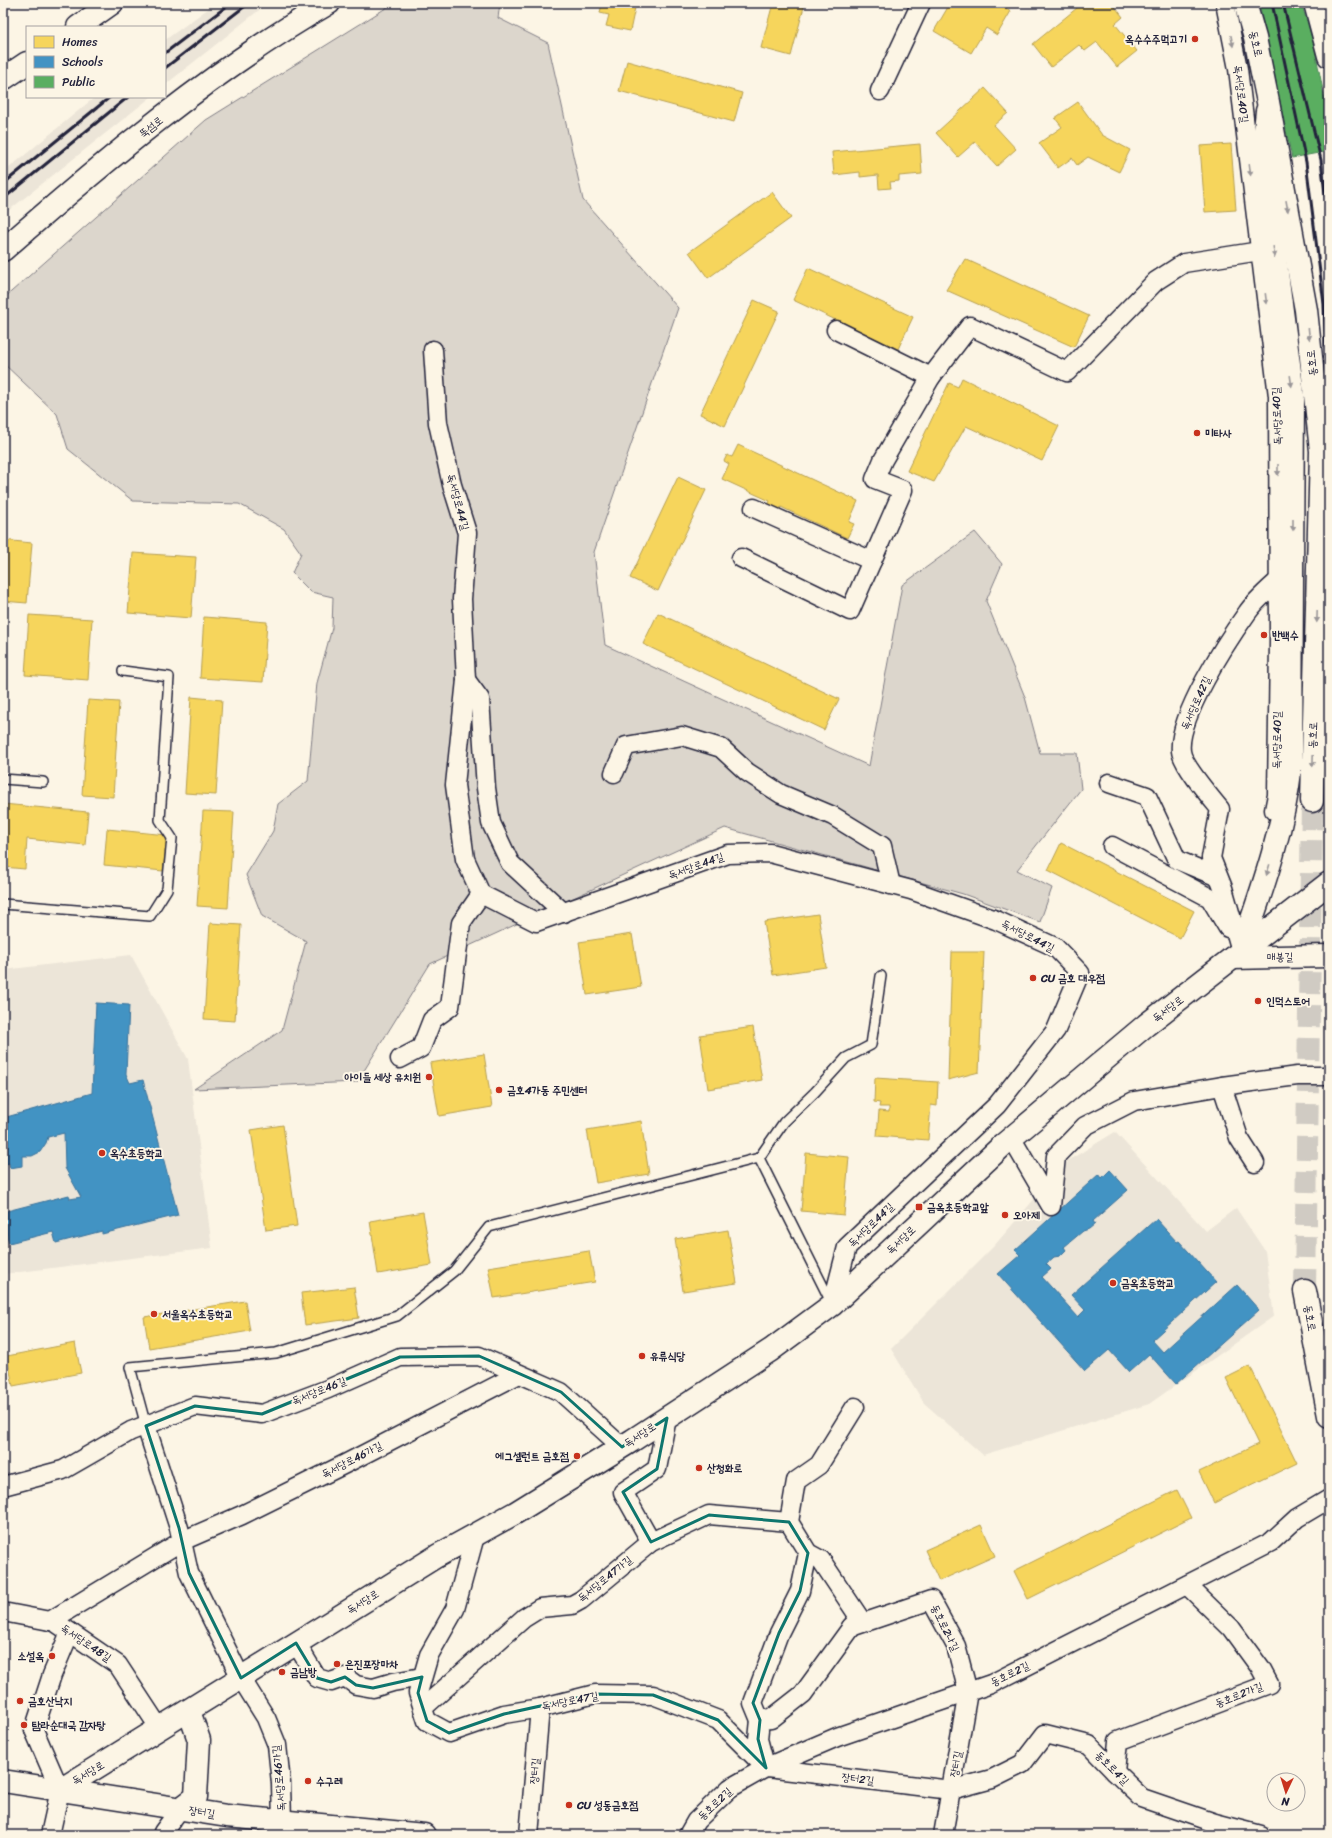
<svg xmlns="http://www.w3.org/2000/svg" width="1332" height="1838" viewBox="0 0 1332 1838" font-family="Sriracha,'Poor Story',sans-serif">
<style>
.built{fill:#ece5d8}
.green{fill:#dcd6cc;stroke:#7f7c84}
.homes{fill:#f6d55c;stroke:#b69f52}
.schools{fill:#4393c3;stroke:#39719a}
.public{fill:#5aae61;stroke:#498456}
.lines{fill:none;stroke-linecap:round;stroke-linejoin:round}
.primary-tunnel{stroke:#d0cbc3;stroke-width:22;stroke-dasharray:22 11;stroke-linecap:butt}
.lane-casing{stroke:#22223b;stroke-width:12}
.street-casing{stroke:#22223b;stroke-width:21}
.secondary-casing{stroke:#22223b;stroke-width:25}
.primary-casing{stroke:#22223b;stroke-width:25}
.highway-casing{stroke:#22223b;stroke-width:25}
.lane{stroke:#fcf5e5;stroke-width:9}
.street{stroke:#fcf5e5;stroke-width:18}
.secondary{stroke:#fcf5e5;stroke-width:22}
.primary{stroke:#fcf5e5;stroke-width:22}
.highway{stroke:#fcf5e5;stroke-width:22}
.rail{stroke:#22223b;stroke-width:3}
.oneway{fill:#9a9698}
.marked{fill:none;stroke:#0f766e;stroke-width:3;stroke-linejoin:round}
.poi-dot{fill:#c8321e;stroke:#fcf5e5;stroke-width:1.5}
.labels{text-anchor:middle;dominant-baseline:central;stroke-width:4;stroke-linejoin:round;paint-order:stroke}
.poi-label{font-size:11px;font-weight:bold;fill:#22223b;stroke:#fcf5e5;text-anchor:start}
.street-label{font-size:11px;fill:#22223b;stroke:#fcf5e5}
</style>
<rect width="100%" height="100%" fill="#fcf5e5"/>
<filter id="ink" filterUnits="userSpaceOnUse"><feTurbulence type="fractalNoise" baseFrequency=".025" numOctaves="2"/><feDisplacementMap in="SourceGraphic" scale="8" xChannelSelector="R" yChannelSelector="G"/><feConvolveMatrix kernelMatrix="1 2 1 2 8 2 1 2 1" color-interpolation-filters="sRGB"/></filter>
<g filter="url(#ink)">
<g class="built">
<polygon points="216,3 268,3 165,85 165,40"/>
<polygon points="95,97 151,97 3,215 3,173"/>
<polygon points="131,955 188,1059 212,1248 4,1274 3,970"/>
<polygon points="1115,1132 1206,1231 1236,1208 1265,1251 1274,1316 1149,1404 983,1455 924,1403 891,1349 994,1246 1066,1162"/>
</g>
<polygon class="green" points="394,3 500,3 498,18 548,43 583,200 678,308 594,552 605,645 869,766 902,585 975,532 1002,564 986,601 1025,697 1040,753 1077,753 1081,789 1017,870 1052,888 1040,922 963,894 725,828 430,964 357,1082 194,1089 282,1030 306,941 262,916 246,875 273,831 278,804 308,781 317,683 332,628 333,597 311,592 292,573 301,553 284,529 239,504 133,501 68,449 57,414 3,363 3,299 206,120"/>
<g class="homes">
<polygon points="602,3 636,3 630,31 606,26 609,15 600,13"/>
<polygon points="773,3 805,3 791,56 761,48"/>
<polygon points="942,3 996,3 1011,11 997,35 986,28 971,53 934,31 948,7"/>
<polygon points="1083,3 1112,3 1123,17 1115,24 1137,51 1117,67 1097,42 1085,51 1079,45 1051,67 1033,44"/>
<polygon points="627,61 742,93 734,122 619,91"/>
<polygon points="985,88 1008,113 994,125 1016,149 997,166 975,142 958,157 936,133"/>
<polygon points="1078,102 1102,135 1130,150 1119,172 1088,157 1077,165 1072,158 1058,168 1039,143 1062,127 1055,118"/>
<polygon points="920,144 922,174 899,176 899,181 890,182 891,188 879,189 878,175 860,177 860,172 834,175 832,152"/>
<polygon points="1231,144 1236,210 1205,212 1200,146"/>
<polygon points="772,192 791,218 708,278 689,252"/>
<polygon points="965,259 1089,316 1074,347 946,290"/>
<polygon points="808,268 913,317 898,349 793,300"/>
<polygon points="754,300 779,311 725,426 700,414"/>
<polygon points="962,378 1059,426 1042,461 966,426 934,482 907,471 949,383 958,387"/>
<polygon points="738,445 858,501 849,522 854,524 847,538 781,507 778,515 766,509 770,501 722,479 729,464 724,461 727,455 732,457"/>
<polygon points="678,477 706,490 658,591 630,578"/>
<polygon points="3,540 32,543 27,603 3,601"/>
<polygon points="133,553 196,557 191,618 128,613"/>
<polygon points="658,613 839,699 824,730 643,644"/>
<polygon points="29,615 92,619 88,680 25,675"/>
<polygon points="204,617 267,622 263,682 200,678"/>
<polygon points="191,697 222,700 216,795 185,793"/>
<polygon points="88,700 119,702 113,797 82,795"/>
<polygon points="3,804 88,812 85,845 27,839 25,869 3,867"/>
<polygon points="203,811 234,812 228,908 197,906"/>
<polygon points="107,829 167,835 163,871 104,865"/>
<polygon points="1061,843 1194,911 1180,938 1048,870"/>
<polygon points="818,914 826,967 773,975 764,922"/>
<polygon points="210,923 241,925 235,1021 204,1019"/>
<polygon points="632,934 641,987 587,995 579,942"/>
<polygon points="952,952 984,952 979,1072 948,1080"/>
<polygon points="753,1027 762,1080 708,1089 700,1035"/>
<polygon points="484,1054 492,1107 439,1116 430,1063"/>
<polygon points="875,1078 938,1082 937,1106 931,1105 928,1140 877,1136 879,1111 889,1112 889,1107 879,1107 880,1103 874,1102"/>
<polygon points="641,1121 649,1174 596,1183 587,1130"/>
<polygon points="283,1125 297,1226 266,1230 251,1130"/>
<polygon points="806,1153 849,1157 844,1215 801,1211"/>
<polygon points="423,1212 432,1265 378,1274 370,1221"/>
<polygon points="728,1230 737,1283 683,1291 675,1239"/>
<polygon points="589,1251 595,1282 494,1298 488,1267"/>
<polygon points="354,1287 359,1318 305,1325 301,1293"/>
<polygon points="245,1301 250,1331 149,1348 144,1317"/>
<polygon points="75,1343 81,1373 13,1386 7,1356"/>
<polygon points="1250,1366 1297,1463 1214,1503 1199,1472 1258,1444 1226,1378"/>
<polygon points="1177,1490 1191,1518 1028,1599 1014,1571"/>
<polygon points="981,1525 995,1556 939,1581 925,1550"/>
</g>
<g class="schools">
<polygon points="96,1003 129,1005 126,1074 130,1083 143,1080 178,1215 102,1234 102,1231 56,1243 53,1232 9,1243 3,1219 3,1212 69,1195 70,1199 81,1197 65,1168 64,1133 48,1137 46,1143 40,1152 32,1156 22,1156 22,1166 10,1168 9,1163 3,1165 3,1118 92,1093"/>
<polygon points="1110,1170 1128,1190 1093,1221 1095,1224 1089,1229 1083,1231 1064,1247 1066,1250 1060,1256 1054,1257 1046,1264 1051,1269 1042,1277 1078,1317 1085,1310 1071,1295 1156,1219 1177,1242 1179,1241 1216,1282 1152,1340 1163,1352 1237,1285 1259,1310 1176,1384 1149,1354 1129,1372 1109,1350 1085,1371 998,1274 1020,1255 1015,1250 1099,1174 1102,1178"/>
</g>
<polygon class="public" points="1259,3 1301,3 1313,41 1329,120 1329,151 1292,158"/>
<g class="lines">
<polyline class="primary-tunnel" points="1305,1291 1312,801"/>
<defs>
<g id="lane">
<polyline points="3,779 43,782"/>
<polyline points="3,904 150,916 167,889 172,838 160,820 169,677 123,671"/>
<polyline points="759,1158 784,1122 815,1092 846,1058 871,1045 881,976"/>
<polyline points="146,1426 130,1367 276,1353 397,1316 454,1271 489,1227 759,1158 832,1304"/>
</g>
<g id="street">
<polyline points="1225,3 1238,69 1278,396 1279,641 1277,795 1274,810"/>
<polyline points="880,91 921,3"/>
<polyline points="836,330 931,377 970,326 1067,372 1156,281 1184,263 1260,251"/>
<polyline points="433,350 438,423 452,485 467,533 462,599 466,680 455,785 465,859 481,894 536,922 728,854 770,853 911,890 996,920 1055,947 1080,973 1056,1030 997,1105 847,1247 832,1305"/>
<polyline points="754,508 872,561"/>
<polyline points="741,558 850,611 903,490 875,479 883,460 931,377"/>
<polyline points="466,680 480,699 486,788 491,823 510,863 564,913"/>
<polyline points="614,773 626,746 682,736 721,748 747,772 781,794 833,816 882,846 891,885"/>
<polyline points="1109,783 1147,796 1177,860 1218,877"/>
<polyline points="1112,846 1210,898 1228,928"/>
<path d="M1241,951L1223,888L1211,858L1220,809C1211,798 1182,764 1181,751C1177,718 1227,641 1247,613C1255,601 1268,590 1279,580"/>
<polyline points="400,1059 421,1048 432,1020 450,1007 461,923 481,894"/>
<polyline points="1222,1086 1239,1138 1255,1163"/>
<polyline points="1012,1139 1051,1206 1056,1156 1085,1126 1134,1101 1222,1086 1297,1076 1329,1076"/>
<polyline points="146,1426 179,1528 189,1573 241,1678 266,1718 277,1745 281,1783 282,1822"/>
<polyline points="3,1486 63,1470 131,1431 195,1406 262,1414 328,1389 400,1357 479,1356 561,1392 622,1447"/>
<polyline points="475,1536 455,1609 429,1655 418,1693 427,1721 449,1733 504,1714 540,1708 595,1694 653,1695 718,1720 766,1768"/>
<polyline points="651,1542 623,1492 657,1469 667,1418"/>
<polyline points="3,1612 55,1622 118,1665 160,1729"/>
<polyline points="50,1621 182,1541 242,1515 345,1464 519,1374"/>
<polyline points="851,1627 931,1600 956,1646 968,1692 943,1835"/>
<polyline points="296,1643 317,1678 331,1682 345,1677 356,1685 373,1688 393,1682 422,1677"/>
<polyline points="423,1708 524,1618 540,1608 572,1605 581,1600 651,1542 709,1515 789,1522"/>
<polyline points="760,1720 753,1703 779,1633 800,1591 808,1553"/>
<polyline points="765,1765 758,1739 760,1720 771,1719 803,1694 859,1617 821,1560 808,1553 789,1522 796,1481 819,1465 855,1407"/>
<polyline points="767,1768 951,1790 992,1779 1022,1764 1045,1734 1089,1745 1115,1772 1142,1798 1215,1823 1261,1835"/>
<polyline points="1115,1772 1118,1741 1269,1684 1261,1669 1231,1628 1187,1585"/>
<polyline points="50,1835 60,1790 34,1730 52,1675 70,1632"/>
<polyline points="163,1835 163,1832 180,1809"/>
<polyline points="529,1835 540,1708"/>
<polyline points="688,1835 696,1821 730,1788 769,1766 837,1737 991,1684 1271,1542 1297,1518 1329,1499"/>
</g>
<g id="secondary">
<path d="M3,250C105,161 211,71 329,3"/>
<path d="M1241,951C1262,890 1284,829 1291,764L1293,395L1262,158L1267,111"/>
<polyline points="1232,958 1329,956"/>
<polyline points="3,1781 227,1816 424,1835"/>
<polyline points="60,1790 437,1556 515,1513 633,1440 771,1350 832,1305 1003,1145 1059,1098 1146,1025 1329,883"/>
<polyline points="180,1809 196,1797 199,1740 189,1711"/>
</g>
<g id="primary">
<polyline points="1245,3 1255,38 1268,102 1306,310 1321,451 1312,801"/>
<polyline points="1315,3 1329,56"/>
<polyline points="1305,1291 1329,1416"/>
</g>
<g id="highway">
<polyline points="78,27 112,3"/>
<polyline points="3,79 27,63"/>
</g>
</defs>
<use href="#lane" class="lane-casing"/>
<use href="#street" class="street-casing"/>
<use href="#secondary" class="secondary-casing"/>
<use href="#primary" class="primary-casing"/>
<use href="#highway" class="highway-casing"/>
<use href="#lane" class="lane"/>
<use href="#street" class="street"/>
<use href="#secondary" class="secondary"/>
<use href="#primary" class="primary"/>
<use href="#highway" class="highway"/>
<g class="rail">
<polyline points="1272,3 1306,162 1324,304 1329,417"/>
<polyline points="1283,3 1321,160 1329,226"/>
<polyline points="165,53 231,3"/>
<polyline points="165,68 249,3"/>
<polyline points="3,184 110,97"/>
<polyline points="3,199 128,97"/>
</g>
</g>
<defs><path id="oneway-solid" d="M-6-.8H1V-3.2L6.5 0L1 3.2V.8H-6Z"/></defs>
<g class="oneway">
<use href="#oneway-solid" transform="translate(1232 41) rotate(79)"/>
<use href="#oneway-solid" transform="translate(1250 170) rotate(83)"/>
<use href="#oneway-solid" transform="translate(1287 206) rotate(80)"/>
<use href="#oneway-solid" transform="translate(1274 252) rotate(82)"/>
<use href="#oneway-solid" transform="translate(1266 299) rotate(83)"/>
<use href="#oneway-solid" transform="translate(1309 334) rotate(84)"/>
<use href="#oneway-solid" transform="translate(1291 381) rotate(82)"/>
<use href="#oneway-solid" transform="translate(1278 470) rotate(90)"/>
<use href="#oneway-solid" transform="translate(1293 525) rotate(90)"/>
<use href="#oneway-solid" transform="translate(1317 617) rotate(92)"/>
<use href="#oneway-solid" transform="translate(1313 761) rotate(92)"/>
<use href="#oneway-solid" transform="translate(1268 870) rotate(107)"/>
</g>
</g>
<path class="marked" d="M479,1356L561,1392L622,1447L667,1418L657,1469L623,1492L651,1542L709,1515L789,1522L808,1553L800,1591L779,1633L753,1703L760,1720L758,1739L766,1768L718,1720L653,1695L595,1694L504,1714L449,1733L427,1721L418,1693L422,1677L373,1688L356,1685L345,1677L331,1682L317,1678L296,1643L241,1678L189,1573L179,1528L146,1426L195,1406L262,1414L400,1357Z"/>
<g class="poi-dot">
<circle cx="1195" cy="39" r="4"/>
<circle cx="1197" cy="433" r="4"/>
<circle cx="1264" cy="635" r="4"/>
<circle cx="1033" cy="978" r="4"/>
<circle cx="1258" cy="1001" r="4"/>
<circle cx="429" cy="1077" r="4"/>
<circle cx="499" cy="1090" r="4"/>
<circle cx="102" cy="1153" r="4"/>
<rect x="915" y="1203" width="8" height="8" rx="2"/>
<circle cx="1005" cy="1215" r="4"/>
<circle cx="1113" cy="1283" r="4"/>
<circle cx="154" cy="1314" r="4"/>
<circle cx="642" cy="1356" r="4"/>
<circle cx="577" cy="1456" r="4"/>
<circle cx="699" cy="1468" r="4"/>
<circle cx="52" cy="1656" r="4"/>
<circle cx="337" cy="1664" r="4"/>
<circle cx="282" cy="1672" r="4"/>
<circle cx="20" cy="1701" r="4"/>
<circle cx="24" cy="1725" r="4"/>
<circle cx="308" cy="1781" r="4"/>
<circle cx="569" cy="1805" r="4"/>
</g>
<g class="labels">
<g class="poi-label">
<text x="1187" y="39" text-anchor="end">옥수수주먹고기</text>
<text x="1205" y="433">미타사</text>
<text x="1272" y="635">반백수</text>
<text x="1041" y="978">CU 금호 대우점</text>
<text x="1266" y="1001">인덕스토어</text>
<text x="421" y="1077" text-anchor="end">아이들 세상 유치원</text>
<text x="507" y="1090">금호4가동 주민센터</text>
<text x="110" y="1153">옥수초등학교</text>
<text x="927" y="1207">금옥초등학교앞</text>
<text x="1013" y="1215">오아제</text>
<text x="1121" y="1283">금옥초등학교</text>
<text x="162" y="1314">서울옥수초등학교</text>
<text x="650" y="1356">유류식당</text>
<text x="569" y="1456" text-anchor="end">에그셀런트 금호점</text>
<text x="707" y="1468">산청화로</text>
<text x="44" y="1656" text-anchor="end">소설옥</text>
<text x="345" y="1664">은진포장마차</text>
<text x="290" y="1672">금남방</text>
<text x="28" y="1701">금호산낙지</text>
<text x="32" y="1725">탐라순대국 감자탕</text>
<text x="316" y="1781">수구레</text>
<text x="577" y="1805">CU 성동금호점</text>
</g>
<g class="street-label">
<text transform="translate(1256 44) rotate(77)">동호로</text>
<text transform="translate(1241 94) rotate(83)">독서당로40길</text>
<text transform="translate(151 127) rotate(-38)">뚝섬로</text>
<text transform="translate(1312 363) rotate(-96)">동호로</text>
<text transform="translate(1277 416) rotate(-92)">독서당로40길</text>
<text transform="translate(458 502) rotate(75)">독서당로44길</text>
<text transform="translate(1196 703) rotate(-66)">독서당로42길</text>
<text transform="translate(1313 735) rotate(-88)">동호로</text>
<text transform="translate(1277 740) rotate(-89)">독서당로40길</text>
<text transform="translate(696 866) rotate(-20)">독서당로44길</text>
<text transform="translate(1028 936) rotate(27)">독서당로44길</text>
<text transform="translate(1280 957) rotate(-1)">매봉길</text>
<text transform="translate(1168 1009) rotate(-37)">독서당로</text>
<text transform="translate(871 1225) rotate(-44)">독서당로44길</text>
<text transform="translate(901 1240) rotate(-43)">독서당로</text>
<text transform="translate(1310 1318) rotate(80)">동호로</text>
<text transform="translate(319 1391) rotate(-22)">독서당로46길</text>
<text transform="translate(640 1435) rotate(-33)">독서당로</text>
<text transform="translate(352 1460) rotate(-27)">독서당로46가길</text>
<text transform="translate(605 1579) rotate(-39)">독서당로47가길</text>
<text transform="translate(363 1602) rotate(-32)">독서당로</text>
<text transform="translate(945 1628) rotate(64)">동호로2나길</text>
<text transform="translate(86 1643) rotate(34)">독서당로48길</text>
<text transform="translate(1010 1674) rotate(-26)">동호로2길</text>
<text transform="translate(1239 1695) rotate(-21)">동호로2가길</text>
<text transform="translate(570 1701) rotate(-11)">독서당로47길</text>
<text transform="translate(956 1764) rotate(-80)">장터길</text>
<text transform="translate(1112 1768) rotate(45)">동호로4길</text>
<text transform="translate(535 1771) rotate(-85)">장터길</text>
<text transform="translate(88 1773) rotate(-31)">독서당로</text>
<text transform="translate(279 1778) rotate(-95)">독서당로46가길</text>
<text transform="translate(858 1779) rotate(7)">장터2길</text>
<text transform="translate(715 1804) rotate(-43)">동호로2길</text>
<text transform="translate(202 1812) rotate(9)">장터길</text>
</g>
</g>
<rect width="1332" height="1838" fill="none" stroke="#fcf5e5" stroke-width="16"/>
<rect x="8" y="8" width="1316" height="1822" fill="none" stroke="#22223b" stroke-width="1.5" filter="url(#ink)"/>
<rect x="26" y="26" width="140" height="72" fill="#fcf5e5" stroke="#a5a1a1"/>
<rect x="34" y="36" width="20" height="12" fill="#f6d55c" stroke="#a5a1a1"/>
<text x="62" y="46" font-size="12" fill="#22223b">Homes</text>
<rect x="34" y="56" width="20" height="12" fill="#4393c3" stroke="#a5a1a1"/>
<text x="62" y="66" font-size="12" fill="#22223b">Schools</text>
<rect x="34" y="76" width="20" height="12" fill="#5aae61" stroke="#a5a1a1"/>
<text x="62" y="86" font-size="12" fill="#22223b">Public</text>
<g transform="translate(1286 1792) rotate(184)"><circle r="19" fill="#fcf5e5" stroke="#a5a1a1"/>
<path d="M0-3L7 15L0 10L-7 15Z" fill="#c8321e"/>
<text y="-6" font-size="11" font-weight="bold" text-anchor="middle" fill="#22223b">N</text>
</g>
</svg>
